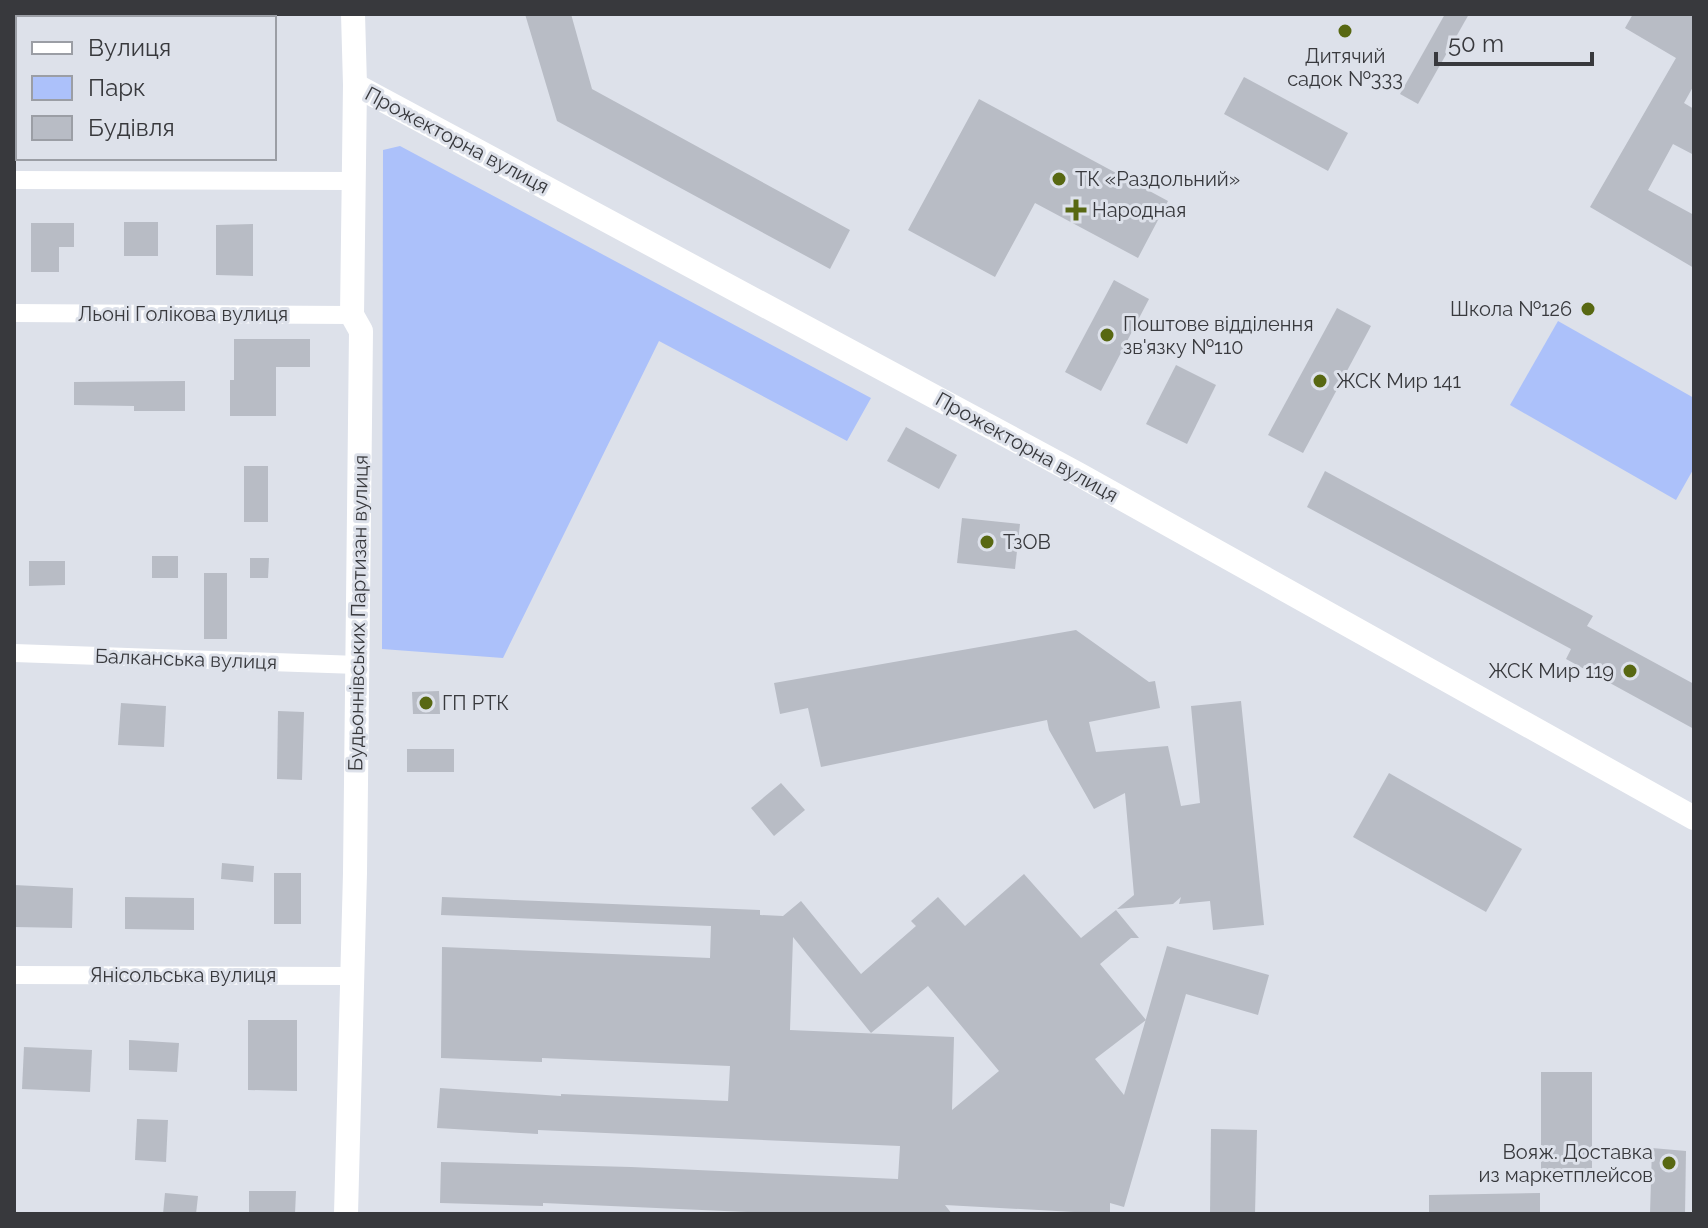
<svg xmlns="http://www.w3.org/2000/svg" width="1708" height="1228" viewBox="0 0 1708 1228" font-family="Raleway,sans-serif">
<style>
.green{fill:#acc1fa}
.building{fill:#b8bcc5;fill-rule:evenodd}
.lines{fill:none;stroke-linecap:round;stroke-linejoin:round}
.street{stroke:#fff;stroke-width:18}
.secondary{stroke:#fff;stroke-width:24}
.poi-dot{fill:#586812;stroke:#dde1ea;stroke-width:3}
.labels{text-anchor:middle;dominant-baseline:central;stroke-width:6;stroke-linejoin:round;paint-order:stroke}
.poi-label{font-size:20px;fill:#38393d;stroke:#dde1ea;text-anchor:start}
.street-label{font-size:20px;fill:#38393d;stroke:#dde1ea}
</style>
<rect width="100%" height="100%" fill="#dde1ea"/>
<g class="green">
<polygon points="400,146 871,398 847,441 659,341 503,658 382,649 383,150"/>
<polygon points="1558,321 1694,398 1694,468 1676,500 1510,405"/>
</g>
<g class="building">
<polygon points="525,14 571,14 592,89 850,230 830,269 557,121"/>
<polygon points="1445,14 1469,14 1418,104 1400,94"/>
<polygon points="1633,14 1694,14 1694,85 1684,103 1694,109 1694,155 1673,144 1648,190 1694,215 1694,268 1590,207 1676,58 1625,28"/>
<polygon points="1244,77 1348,133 1328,171 1224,114"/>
<polygon points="979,99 1168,201 1138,258 1035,203 995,277 908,230"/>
<rect x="124" y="222" width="34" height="34"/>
<polygon points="31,223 74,223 74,247 59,247 59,272 31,272"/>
<polygon points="253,224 253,276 216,275 216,225"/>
<polygon points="1114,280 1149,299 1101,391 1065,372"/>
<polygon points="1337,308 1371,326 1303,453 1268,435"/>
<polygon points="234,339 310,339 310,367 276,367 276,416 230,416 230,380 234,380"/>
<polygon points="1176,365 1216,385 1187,444 1146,424"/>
<polygon points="185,381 185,411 134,411 134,406 74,405 74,382"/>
<polygon points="906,427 957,455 939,489 887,461"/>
<rect x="244" y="466" width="24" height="56"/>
<polygon points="1325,471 1593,616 1587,626 1694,684 1694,729 1566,659 1571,649 1307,507"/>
<polygon points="962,518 1020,524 1015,569 957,563"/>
<rect x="152" y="556" width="26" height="22"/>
<polygon points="250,558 269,558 268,578 250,578"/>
<polygon points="29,561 65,561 65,585 29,586"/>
<rect x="204" y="573" width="23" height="66"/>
<polygon points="1076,630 1149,682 1155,681 1160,708 1089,722 1096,752 1168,746 1181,806 1200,803 1191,706 1241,701 1264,925 1213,930 1210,901 1179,904 1181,897 1173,904 1117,909 1134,895 1125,793 1094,809 1049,730 1047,720 821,767 808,708 780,714 774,683"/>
<polygon points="439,691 440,714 413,714 412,692"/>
<polygon points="121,703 166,706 164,747 118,745"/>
<polygon points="278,711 304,712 302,780 277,779"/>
<rect x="407" y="749" width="47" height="23"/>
<polygon points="1389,773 1522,849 1486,912 1353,837"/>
<polygon points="781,783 805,810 774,836 751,808"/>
<polygon points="222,863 254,866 253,882 221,879"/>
<rect x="274" y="873" width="27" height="51"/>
<path d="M1024,874L1081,938L1116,910L1139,938H1131L1100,964L1146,1020L1095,1059L1124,1095L1167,946L1269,975L1258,1015L1186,994L1124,1207L1110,1203V1214L945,1205L952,1214H795L543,1203V1206L440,1203L441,1162L631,1167L898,1179L900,1146L538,1130V1134L437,1128L440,1088L561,1096V1094L728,1101L730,1066L542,1058V1062L441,1058L442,947L710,958L711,926L441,915L442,897L760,910V915L783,916L801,901L861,974L916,926L911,921L938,897L965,926ZM793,937L871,1033L928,986L999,1071L952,1110L954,1037L790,1030Z"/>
<polygon points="14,885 73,888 72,928 14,927"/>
<polygon points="125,897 194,898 194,930 125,929"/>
<polygon points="248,1020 297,1020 297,1091 248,1090"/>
<polygon points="129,1040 179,1043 177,1072 129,1070"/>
<polygon points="24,1047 92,1050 90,1092 22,1089"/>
<rect x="1541" y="1072" width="51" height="108"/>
<polygon points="137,1119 168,1120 166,1162 135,1160"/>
<polygon points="1211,1129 1257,1130 1255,1214 1210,1214"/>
<polygon points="1652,1148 1686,1151 1685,1214 1650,1214"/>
<polygon points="249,1191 296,1191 295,1214 249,1214"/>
<polygon points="165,1193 198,1196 196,1214 163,1214"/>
<polygon points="1540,1193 1540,1214 1429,1214 1429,1195"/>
</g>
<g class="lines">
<g class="street">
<polyline points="14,180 354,181"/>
<polyline points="14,313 352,315"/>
<polyline points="14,653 358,665"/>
<polyline points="14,975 353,976"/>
</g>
<g class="secondary">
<polyline points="355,85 1078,474 1694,818"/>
<polyline points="346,1214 355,873 361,331 352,315 355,85 353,14"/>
</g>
</g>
<g class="poi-dot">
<circle cx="1345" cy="31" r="8"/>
<circle cx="1059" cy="179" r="8"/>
<path d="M1072 198h8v8h8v8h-8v8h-8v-8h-8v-8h8z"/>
<circle cx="1588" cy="309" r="8"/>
<circle cx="1107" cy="335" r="8"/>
<circle cx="1320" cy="381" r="8"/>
<circle cx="987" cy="542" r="8"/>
<circle cx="1630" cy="671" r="8"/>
<circle cx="426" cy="703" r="8"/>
<circle cx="1669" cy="1163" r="8"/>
</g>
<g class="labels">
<g class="poi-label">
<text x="1345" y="56" text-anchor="middle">Дитячий<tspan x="1345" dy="23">садок №333</tspan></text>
<text x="1075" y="179">ТК «Раздольний»</text>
<text x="1092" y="210">Народная</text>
<text x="1572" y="309" text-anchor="end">Школа №126</text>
<text x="1123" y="324">Поштове відділення<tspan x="1123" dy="23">зв'язку №110</tspan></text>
<text x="1336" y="381">ЖСК Мир 141</text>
<text x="1003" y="542">ТзОВ</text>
<text x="1614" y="671" text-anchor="end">ЖСК Мир 119</text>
<text x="442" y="703">ГП РТК</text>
<text x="1653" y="1152" text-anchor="end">Вояж. Доставка<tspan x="1653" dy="23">из маркетплейсов</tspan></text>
</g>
<g class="street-label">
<text transform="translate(457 140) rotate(28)">Прожекторна вулиця</text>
<text x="183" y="314">Льоні Голікова вулиця</text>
<text transform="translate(1027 447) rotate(29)">Прожекторна вулиця</text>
<text transform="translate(358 613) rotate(-89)">Будьоннівських Партизан вулиця</text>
<text transform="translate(186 659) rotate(2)">Балканська вулиця</text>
<text x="183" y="975">Янісольська вулиця</text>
</g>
</g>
<rect width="1708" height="1228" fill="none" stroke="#38393d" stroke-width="32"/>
<rect x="16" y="16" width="260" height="144" fill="#dde1ea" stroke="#9b9ea5" stroke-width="2"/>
<rect x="32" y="42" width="40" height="12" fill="#ffffff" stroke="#9b9ea5" stroke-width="2"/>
<text x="88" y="56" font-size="24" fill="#38393d">Вулиця</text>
<rect x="32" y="76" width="40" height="24" fill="#acc1fa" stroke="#9b9ea5" stroke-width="2"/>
<text x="88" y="96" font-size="24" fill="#38393d">Парк</text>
<rect x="32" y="116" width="40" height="24" fill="#b8bcc5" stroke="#9b9ea5" stroke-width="2"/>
<text x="88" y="136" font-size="24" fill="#38393d">Будівля</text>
<path d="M1436 52v12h156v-12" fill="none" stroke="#38393d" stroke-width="4"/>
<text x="1448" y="52" font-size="24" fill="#38393d" stroke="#dde1ea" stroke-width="6" paint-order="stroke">50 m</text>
</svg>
